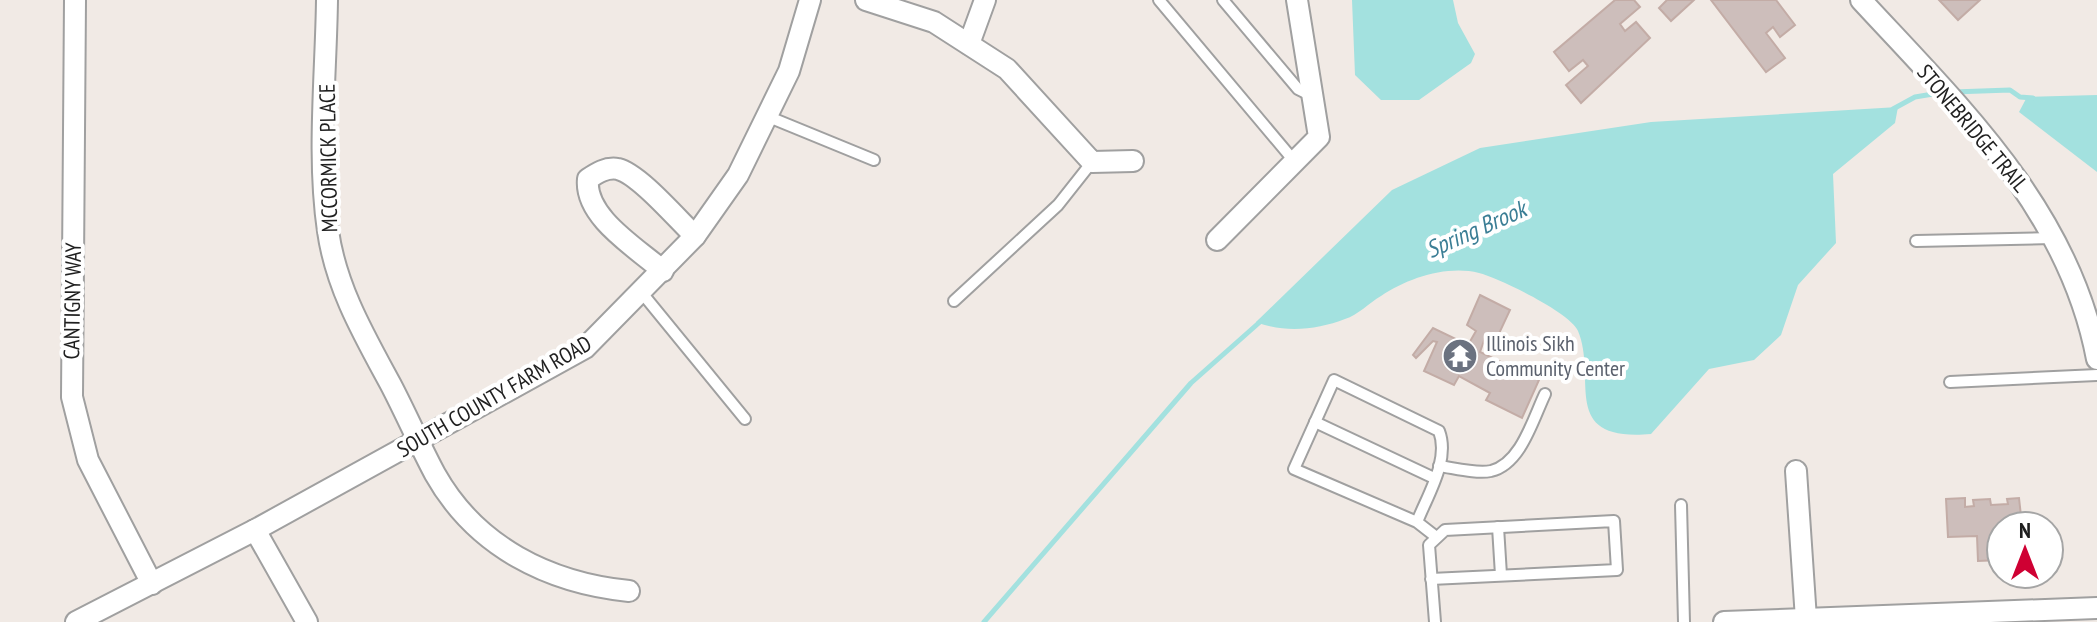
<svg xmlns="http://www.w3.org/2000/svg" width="2097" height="622" viewBox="0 0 2097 622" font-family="'PT Sans Narrow',sans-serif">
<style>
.water{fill:#a3e1df}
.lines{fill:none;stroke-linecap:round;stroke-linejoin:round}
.stream{stroke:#a3e1df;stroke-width:5}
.building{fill:#cdbebb;stroke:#c3aca6;stroke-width:2}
.lane-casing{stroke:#a0a0a0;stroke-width:14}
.street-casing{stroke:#a0a0a0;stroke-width:24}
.lane{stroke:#fff;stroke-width:10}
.street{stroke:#fff;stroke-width:20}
.labels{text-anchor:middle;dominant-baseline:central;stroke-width:8;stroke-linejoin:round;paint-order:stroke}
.street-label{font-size:22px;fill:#1f1f1f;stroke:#fff}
.worship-label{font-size:22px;fill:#5b616d;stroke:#fff;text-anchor:start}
.water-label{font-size:24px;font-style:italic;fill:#3b7e95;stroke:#fff}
</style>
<rect width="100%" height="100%" fill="#f1eae5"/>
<g class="water">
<polygon points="1352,0 1453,0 1458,23 1475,54 1471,63 1419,100 1381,100 1355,75"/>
<polygon points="2097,95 2097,172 2019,112 2027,97"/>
<path d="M1898,107L1895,123L1833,174L1836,243L1798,285L1781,335L1754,360L1709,369L1651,434C1558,442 1598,379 1578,331C1571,313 1499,278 1479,273C1447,265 1408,278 1381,296C1369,303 1358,315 1345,319C1317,330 1284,333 1256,322L1392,190L1480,148L1651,122Z"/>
</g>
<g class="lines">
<g class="stream">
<polyline points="1953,92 2010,90 2020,97 2033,98"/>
<polyline points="1893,109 1915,97 1939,93"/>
<polyline points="984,622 1191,383 1261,321"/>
</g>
</g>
<g class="building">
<polygon points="1615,0 1634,0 1640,7 1620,24 1625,31 1636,22 1650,38 1581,103 1566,85 1588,66 1583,60 1569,71 1554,52"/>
<polygon points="1667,0 1694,0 1671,21 1659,8"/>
<polygon points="1711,0 1776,0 1795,25 1780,37 1773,27 1766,33 1785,58 1766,72"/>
<polygon points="1939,0 1980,0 1958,20"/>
<polygon points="1480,295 1510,310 1496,340 1486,335 1480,352 1539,380 1522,418 1486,400 1490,393 1459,376 1454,385 1424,371 1437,342 1433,341 1416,358 1413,355 1433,328 1468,345 1476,331 1467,325"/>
<polygon points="1965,498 1965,507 1974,506 1973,500 1990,499 1991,505 2008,504 2007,499 2019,498 2021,516 2028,516 2029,526 2001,526 2001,560 1978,561 1977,536 1948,537 1946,499"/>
</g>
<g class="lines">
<defs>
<g id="lane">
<polyline points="1159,0 1295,162"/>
<polyline points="1223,0 1298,89 1312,96"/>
<polyline points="769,117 874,160"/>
<polyline points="1916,241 2052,238"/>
<polyline points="642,293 745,419"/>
<polyline points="954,301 1058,205 1092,162"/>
<polyline points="1950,382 2097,375"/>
<polyline points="1315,422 1434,478"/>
<path d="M1439,466C1454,468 1476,474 1491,471C1521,464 1533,419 1545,394"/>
<polyline points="1681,505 1684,622"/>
<path d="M1417,522C1428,494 1450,460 1439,431L1334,380L1294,469L1417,522L1435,536"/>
<polyline points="1498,527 1501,575"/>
<polyline points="1431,579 1617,570 1614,521 1445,530 1429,545 1435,622"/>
</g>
<g id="street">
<polyline points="75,0 72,397 88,460 152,584"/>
<path d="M327,0C326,75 317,156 328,231C336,288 365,337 392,387C407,416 420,446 435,474C476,547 549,583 629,591"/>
<polyline points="866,0 934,22 1007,69 1092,162 1133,161"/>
<path d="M1861,0C1959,106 2069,210 2097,359"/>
<polyline points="969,44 985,0"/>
<polyline points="1217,240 1319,137 1297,0"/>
<path d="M663,271C637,248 584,217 588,179C597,173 606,167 618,169C639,174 678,220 695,236"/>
<polyline points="1796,471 1806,619"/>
<polyline points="255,530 307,622"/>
<polyline points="76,622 255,530 585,348 695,236 738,175 789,71 810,0"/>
<polyline points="1724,622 2097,608"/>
</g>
</defs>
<use href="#lane" class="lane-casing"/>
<use href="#street" class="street-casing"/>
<use href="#lane" class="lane"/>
<use href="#street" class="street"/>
</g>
<defs>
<symbol id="temple-disc" viewBox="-11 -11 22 22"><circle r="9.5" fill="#6b7280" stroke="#fff"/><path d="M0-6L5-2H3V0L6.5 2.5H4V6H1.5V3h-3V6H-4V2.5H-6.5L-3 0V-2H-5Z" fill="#fff"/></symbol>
</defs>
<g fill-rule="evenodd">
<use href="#temple-disc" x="1440" y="336" width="40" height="40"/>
</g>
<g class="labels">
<g class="street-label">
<text transform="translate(1973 128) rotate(50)">STONEBRIDGE TRAIL</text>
<text transform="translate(328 158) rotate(-91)">MCCORMICK PLACE</text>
<text transform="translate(72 301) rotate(-89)">CANTIGNY WAY</text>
<text transform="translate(494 396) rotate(-30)">SOUTH COUNTY FARM ROAD</text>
</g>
<g class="worship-label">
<text x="1486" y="343">Illinois Sikh<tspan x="1486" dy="25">Community Center</tspan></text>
</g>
<g class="water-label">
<text transform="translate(1476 229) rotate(-24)">Spring Brook</text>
</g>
</g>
<g transform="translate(2025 550)"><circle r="38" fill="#ffffff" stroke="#a5a5a5" stroke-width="2"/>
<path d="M0-6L14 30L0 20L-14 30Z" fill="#cf0033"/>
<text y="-12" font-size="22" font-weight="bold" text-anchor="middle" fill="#1f1f1f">N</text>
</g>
</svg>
